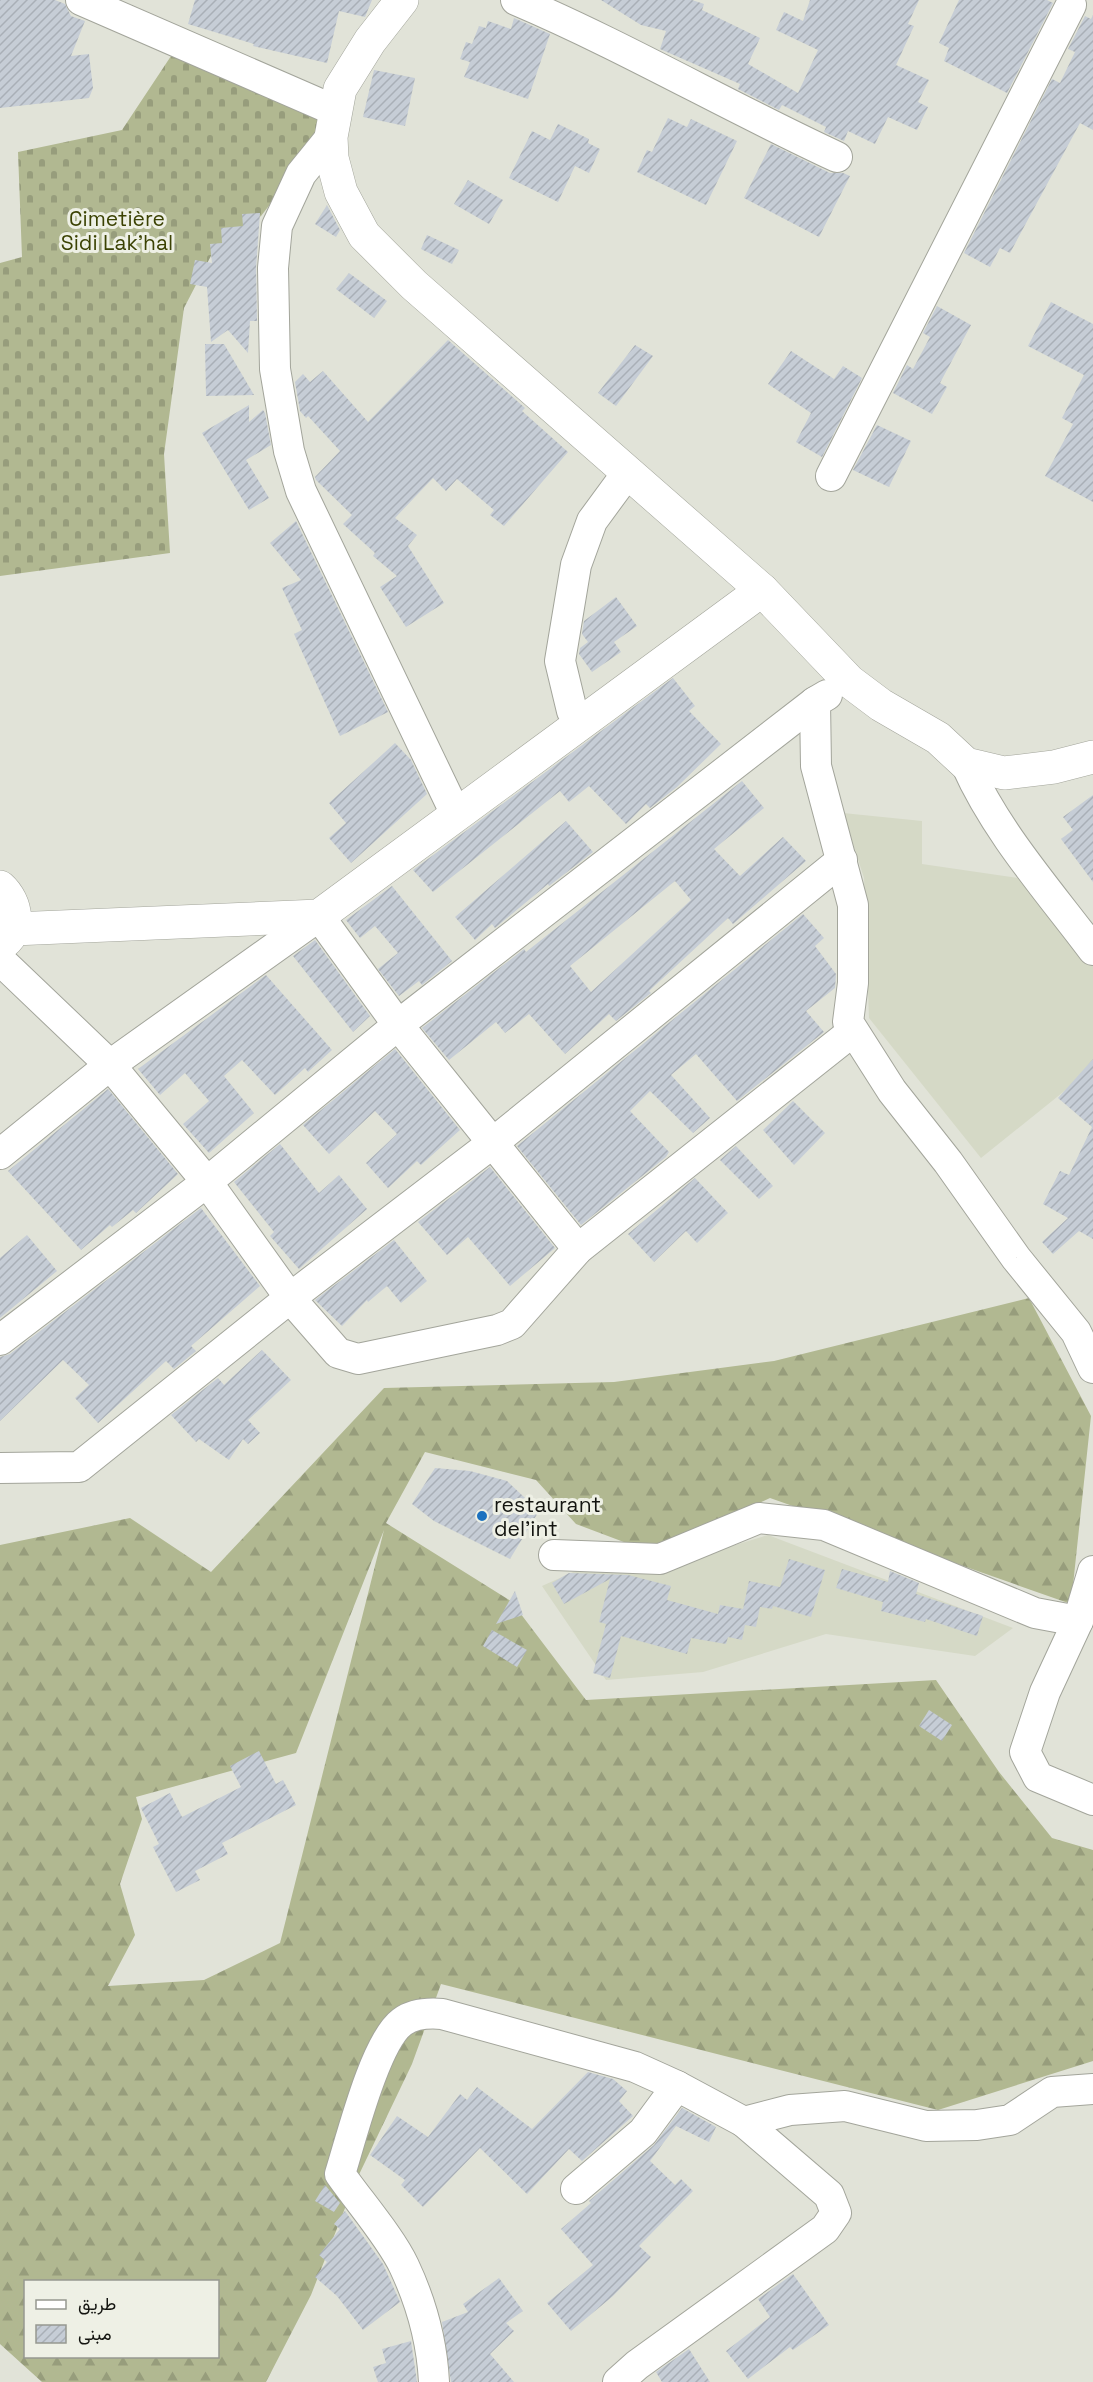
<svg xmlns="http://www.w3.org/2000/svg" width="1093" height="2382" viewBox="0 0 1093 2382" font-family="'Space Grotesk',Vazirmatn,sans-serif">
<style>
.built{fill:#d5d9c6}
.forest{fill:url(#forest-firs);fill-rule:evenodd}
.cemetery{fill:url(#cemetery-stones)}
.building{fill:url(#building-hatch);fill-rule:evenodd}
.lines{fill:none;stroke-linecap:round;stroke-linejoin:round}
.minor-casing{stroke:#a3a59b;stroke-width:32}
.major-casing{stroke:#a3a59b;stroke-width:34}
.minor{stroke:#fff;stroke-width:30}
.major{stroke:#fff;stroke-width:33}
.poi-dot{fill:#1c71bf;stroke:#eef0e5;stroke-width:2}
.labels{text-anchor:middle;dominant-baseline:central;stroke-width:6;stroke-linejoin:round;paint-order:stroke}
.park-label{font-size:21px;fill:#3b4203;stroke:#eef0e5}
.poi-label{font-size:21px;fill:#131410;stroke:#eef0e5;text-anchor:start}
</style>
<defs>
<pattern id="forest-firs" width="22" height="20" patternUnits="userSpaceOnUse" patternTransform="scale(1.5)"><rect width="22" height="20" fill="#b1b891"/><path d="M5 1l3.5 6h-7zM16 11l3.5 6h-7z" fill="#979d7c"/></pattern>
<pattern id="cemetery-stones" width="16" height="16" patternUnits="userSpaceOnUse" patternTransform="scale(1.5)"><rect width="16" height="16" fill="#b1b891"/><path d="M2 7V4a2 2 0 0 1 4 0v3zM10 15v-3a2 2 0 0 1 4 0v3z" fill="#979d7c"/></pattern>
<pattern id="building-hatch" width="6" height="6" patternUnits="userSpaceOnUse" patternTransform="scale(1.5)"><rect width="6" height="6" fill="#c6cdd6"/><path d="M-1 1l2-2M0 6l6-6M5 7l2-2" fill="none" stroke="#a9afb7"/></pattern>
</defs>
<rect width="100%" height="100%" fill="#e1e3d8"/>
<g class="built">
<polygon points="843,813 922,821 922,864 1038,881 1093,951 1093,1068 981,1158 869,1018 864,878"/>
<polygon points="768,1535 1013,1628 975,1656 826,1634 703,1672 606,1680 542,1586 591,1564 650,1571"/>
</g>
<path class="forest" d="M1029,1298L1091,1416L1071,1604L770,1498L653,1553L576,1524L536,1480L425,1452L386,1523L511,1601L586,1700L936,1680L999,1772L1052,1838L1093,1850V2061L938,2110L441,1984L412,2064L354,2185L311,2295L266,2382H42L0,2344V1545L130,1518L211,1572L384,1388L614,1382L774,1361ZM384,1530L280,1943L204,1980L108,1986L135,1935L120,1884L142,1819L136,1797L296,1753ZM26,2282H218V2356H26Z"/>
<polygon class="cemetery" points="175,50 318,117 312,150 261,216 213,252 184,308 164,454 170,553 0,576 0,263 22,257 18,152 122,130"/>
<g class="building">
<polygon points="0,0 55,0 65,4 71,16 85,21 71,56 89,54 93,88 89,98 0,108"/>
<polygon points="195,0 372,0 365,17 339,11 327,63 253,46 254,44 188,24"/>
<polygon points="601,0 692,0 704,4 702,10 760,38 748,64 798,93 818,50 776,30 784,12 803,21 810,0 919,0 908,24 914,26 896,65 929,80 918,102 928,107 917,130 888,117 875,144 848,131 844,141 824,132 826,127 782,105 779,110 738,89 740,84 660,49 666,31 641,25"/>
<polygon points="959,0 1047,0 1053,3 1007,93 944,61 949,48 939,43"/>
<polygon points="1093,15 1093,130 1080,123 1010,253 1000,248 990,267 964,253 1052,79 1060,83 1075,52 1068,49 1085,16 1091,19"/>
<polygon points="514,18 550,34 528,99 464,77 470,62 460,59 466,42 472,44 479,26 486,28 488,21 511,29"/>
<polygon points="374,70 415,78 405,126 363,117"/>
<polygon points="668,118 687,127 691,119 737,141 706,205 637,172 647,150 652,152"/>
<polygon points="558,124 589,139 588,143 600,149 589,173 575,166 558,202 509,178 532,131 550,140"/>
<polygon points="771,144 830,173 843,173 850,176 819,237 744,198"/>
<polygon points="468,180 503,200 489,224 454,204"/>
<polygon points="327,205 340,230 336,237 315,224"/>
<polygon points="260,213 256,268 257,321 250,321 248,353 228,330 211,342 207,287 190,284 195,260 212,263 210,244 222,243 221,228 243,226 242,214"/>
<polygon points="427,235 459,250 452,264 421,249"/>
<polygon points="349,273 387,301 374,318 336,289"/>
<polygon points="1051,302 1093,324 1093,502 1045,476 1073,424 1062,418 1084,375 1028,346"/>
<polygon points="937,306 971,325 940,383 947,387 932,414 893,393 907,365 913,369 930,337 923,333"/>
<polygon points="448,340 525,408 522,411 568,452 504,526 490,515 494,510 457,479 446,491 433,478 395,518 417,535 408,546 444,603 406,627 380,587 397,576 373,556 375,553 343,524 352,515 316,480 315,477 340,451 308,416 306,418 300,411 295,382 303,374 310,382 323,371 368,422"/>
<polygon points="205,344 224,344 254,395 206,396"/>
<polygon points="635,345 653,356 616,406 598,393"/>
<polygon points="791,351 834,379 843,366 862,378 822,457 796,442 811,413 768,384"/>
<polygon points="249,405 249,422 263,410 265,413 271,445 246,460 269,498 249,510 202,433"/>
<polygon points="877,425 911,441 889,487 853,470"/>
<polygon points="296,521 388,712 340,736 294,634 302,630 282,588 301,580 270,543"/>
<polygon points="616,597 637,626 614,642 621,652 592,672 579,654 580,648 588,642 582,634 584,621"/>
<polygon points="673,678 695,706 689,711 721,744 677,787 650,808 646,804 626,824 589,786 569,802 560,791 433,892 413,870"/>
<polygon points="395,743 411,760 427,794 351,863 329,838 346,823 329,803"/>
<path d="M742,781L764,808L714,849L740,876L783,837L806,861L733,924L728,918L649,991L651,993L616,1021L609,1014L565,1054L529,1014L505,1033L496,1022L449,1060L422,1028L524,949L526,952ZM675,881L691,900L591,992L570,966Z"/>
<polygon points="1093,795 1093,882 1061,839 1073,830 1063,817"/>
<polygon points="566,821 593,852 549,886 548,884 495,928 492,924 475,940 455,917"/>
<polygon points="392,886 452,961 422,985 419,981 399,996 378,969 398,953 375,926 360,938 346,920"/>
<polygon points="803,914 824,938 815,946 836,974 835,988 806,1011 824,1032 737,1101 696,1054 671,1075 710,1118 693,1133 650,1091 630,1111 669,1152 666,1157 581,1225 517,1146"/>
<polygon points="315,940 370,1016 353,1032 293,956"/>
<polygon points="266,975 332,1050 308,1072 305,1068 275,1095 242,1060 224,1076 254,1113 209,1153 183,1124 209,1101 185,1073 160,1095 138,1069"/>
<polygon points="395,1049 460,1130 421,1165 417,1161 388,1188 366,1163 397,1134 375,1111 329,1154 303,1125"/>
<polygon points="1093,1059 1093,1239 1079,1231 1053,1254 1042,1242 1068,1218 1043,1204 1060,1171 1069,1175 1092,1127 1058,1098"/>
<polygon points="108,1089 178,1174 136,1213 133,1210 112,1227 110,1225 81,1250 8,1171"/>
<polygon points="793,1101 825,1133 794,1165 763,1130"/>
<polygon points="280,1144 319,1193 339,1175 367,1209 299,1269 270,1236 274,1232 234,1182"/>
<polygon points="736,1146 773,1186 759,1199 720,1160"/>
<polygon points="490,1167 555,1248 510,1286 468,1237 447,1255 418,1222"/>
<polygon points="695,1178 728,1213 697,1243 686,1231 654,1262 628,1234"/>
<polygon points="201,1208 260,1286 191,1346 196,1351 174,1369 166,1361 98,1423 75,1398 89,1385 63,1360 0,1421 0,1357 10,1354"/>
<polygon points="27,1235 57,1271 0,1318 0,1258"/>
<polygon points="394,1240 427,1281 401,1303 387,1286 368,1302 367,1300 342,1326 315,1300"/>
<polygon points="262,1350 291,1380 248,1420 260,1433 248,1444 243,1439 229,1460 199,1439 196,1442 171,1415 218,1378 224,1385"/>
<polygon points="435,1468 470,1471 507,1481 539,1511 510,1559 434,1521 412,1504"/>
<polygon points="789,1559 825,1570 811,1617 773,1606 772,1609 760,1607 756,1627 745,1625 742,1640 728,1637 726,1644 691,1638 687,1654 621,1636 610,1678 593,1673 606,1624 599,1622 610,1579 564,1604 552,1583 569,1573 628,1575 671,1586 667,1600 718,1614 720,1605 743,1609 749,1581 780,1587"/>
<polygon points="842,1569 888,1582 890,1571 919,1583 916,1594 983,1616 977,1636 926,1619 925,1622 881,1611 883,1602 836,1588"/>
<polygon points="515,1591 523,1615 496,1624"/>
<polygon points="492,1630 527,1650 517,1667 483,1646"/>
<polygon points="929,1710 952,1725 942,1741 919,1726"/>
<polygon points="259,1751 276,1784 283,1780 296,1805 222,1843 228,1854 195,1871 200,1880 176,1892 153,1847 159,1844 141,1808 170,1793 182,1817 241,1787 230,1766"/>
<polygon points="588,2072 613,2079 627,2091 619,2101 633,2116 582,2161 569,2149 527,2194 480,2148 423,2207 401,2185 405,2180 370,2155 397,2116 428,2137 460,2094 467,2100 477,2087 532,2129"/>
<polygon points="682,2108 716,2127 709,2142 676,2126 650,2161 675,2185 681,2179 693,2191 639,2246 651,2257 613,2296 571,2331 547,2303 593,2265 561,2229 591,2203 589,2201 654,2145"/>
<polygon points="325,2185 340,2203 334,2212 315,2201"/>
<polygon points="345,2211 383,2264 400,2302 363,2330 337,2296 315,2277 327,2262 319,2255 340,2229 334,2224"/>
<polygon points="793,2274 829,2325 793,2350 790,2347 748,2379 726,2351 770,2317 758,2299"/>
<polygon points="499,2278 523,2311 506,2323 514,2331 490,2354 514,2382 451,2382 442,2322 468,2312 463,2304"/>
<polygon points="411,2341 417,2382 378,2382 373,2367 386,2363 382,2349"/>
<polygon points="689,2349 710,2382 662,2382 656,2372"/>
</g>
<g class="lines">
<defs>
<g id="minor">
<polyline points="81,0 336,111"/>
<path d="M516,0C624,46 729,107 837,157"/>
<polyline points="331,137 301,174 277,226 273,268 275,369 289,451 301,491 451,804"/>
<polyline points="831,476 1071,5"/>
<polyline points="827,695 815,702 816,766 853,905 853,983 848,1022 892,1091 948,1162 1016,1258 1076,1332 1093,1368"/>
<polyline points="572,711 560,661 576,565 592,521 628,472"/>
<path d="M966,764C996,832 1048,890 1093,950"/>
<polyline points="0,960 110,1065 207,1182 290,1298 338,1353 358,1359 497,1330 512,1324 578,1249 852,1032"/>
<polyline points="0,1154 110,1065 319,916 398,1025 578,1249"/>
<polyline points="0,1340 207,1182 398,1025 815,702"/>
<polyline points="0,1468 79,1467 290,1298 494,1142 842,860"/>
<polyline points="554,1555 660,1559 759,1518 824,1525 1035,1613 1078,1621"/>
<polyline points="1093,1571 1078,1621 1045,1692 1025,1752 1038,1777 1093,1800"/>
<polyline points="677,2086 744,2122 790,2110 845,2106 926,2126 977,2125 1010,2120 1052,2092 1093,2089"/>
<path d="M434,2382C432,2342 421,2302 404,2266C391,2238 358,2200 340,2174C351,2139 375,2042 402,2022C413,2014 430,2013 442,2014L635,2067L677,2086L643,2132L576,2189"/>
<polyline points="618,2382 637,2365 825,2229 836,2213 829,2195 744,2122"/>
</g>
<g id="major">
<polyline points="402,0 370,41 340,89 331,137 332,158 341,192 364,235 414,285 762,590 849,681 881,705 938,738 966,764 1004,773 1054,767 1093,757"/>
<path d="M0,887C17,902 22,932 0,945"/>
<polyline points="13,929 319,916 762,590"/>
</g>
</defs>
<use href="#minor" class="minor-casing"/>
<use href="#major" class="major-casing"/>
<use href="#minor" class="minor"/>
<use href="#major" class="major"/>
</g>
<circle class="poi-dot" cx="482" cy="1516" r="6"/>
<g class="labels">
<g class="park-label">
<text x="117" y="218">Cimetière<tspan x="117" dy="24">Sidi Lak'hal</tspan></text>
</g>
<g class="poi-label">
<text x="494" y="1504">restaurant<tspan x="494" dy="24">del'int</tspan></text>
</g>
</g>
<rect x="24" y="2280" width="195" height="78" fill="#eef0e5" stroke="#969890" stroke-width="1.5"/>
<rect x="36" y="2300" width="30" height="9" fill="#ffffff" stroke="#969890" stroke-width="1.5"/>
<text x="78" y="2310" font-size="18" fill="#131410">طريق</text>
<rect x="36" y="2325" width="30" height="18" fill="url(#building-hatch)" stroke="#969890" stroke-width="1.5"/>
<text x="78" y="2340" font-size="18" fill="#131410">مبنى</text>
</svg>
